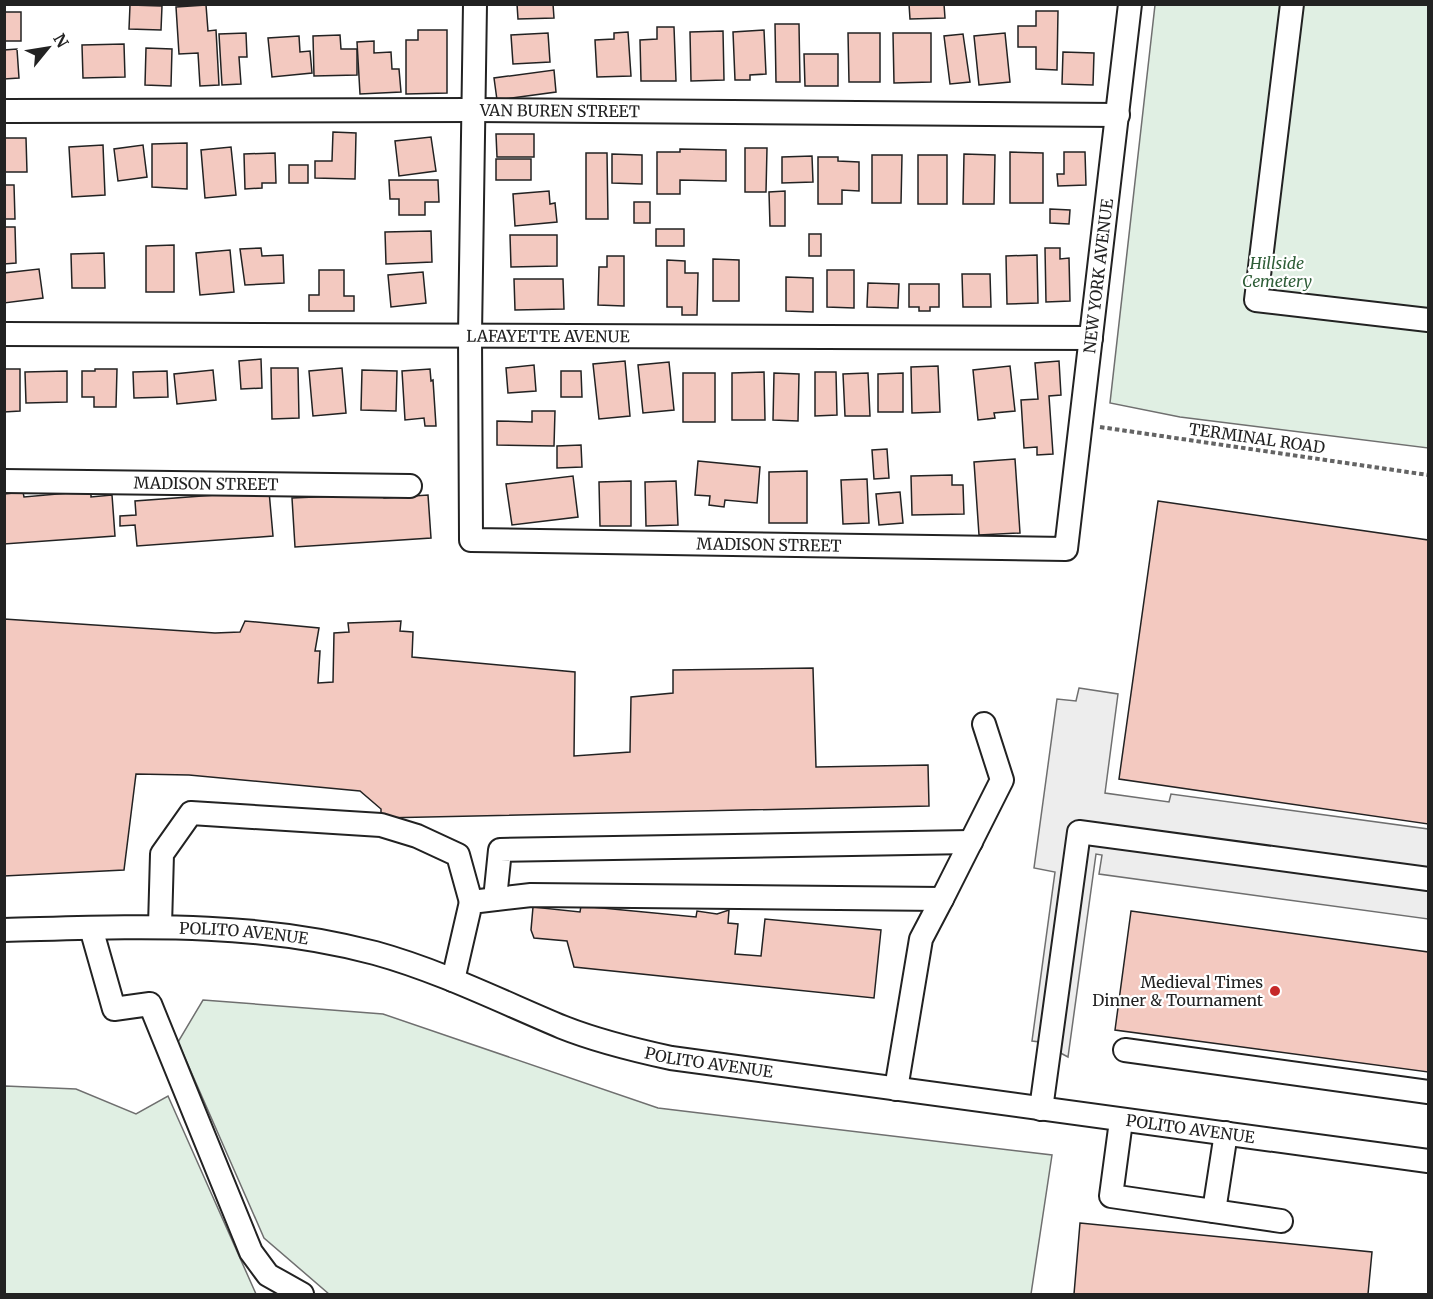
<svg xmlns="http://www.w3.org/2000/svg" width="1433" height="1299" viewBox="0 0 1433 1299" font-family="Merriweather,serif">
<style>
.green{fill:#e0efe3;stroke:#6f6f6f;stroke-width:1.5}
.parking{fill:#ededed;stroke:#6f6f6f;stroke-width:1.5}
.building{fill:#f3c9c0;stroke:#222;stroke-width:1.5}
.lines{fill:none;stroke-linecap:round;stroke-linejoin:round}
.minor-casing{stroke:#222;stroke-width:26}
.path{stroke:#646464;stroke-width:4;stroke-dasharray:4.5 3;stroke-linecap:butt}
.minor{stroke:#fff;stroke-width:22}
.poi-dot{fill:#c62828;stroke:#fff;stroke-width:2}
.labels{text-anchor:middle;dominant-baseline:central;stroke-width:4.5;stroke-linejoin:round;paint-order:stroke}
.street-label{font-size:16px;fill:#222;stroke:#fff}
.park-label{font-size:16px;font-style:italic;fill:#2f5e38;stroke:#fff}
.poi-label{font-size:16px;fill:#222;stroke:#fff;text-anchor:end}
</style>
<rect width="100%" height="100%" fill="#fff"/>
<g class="green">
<polygon points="1155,5 1428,5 1428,448 1180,417 1110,403"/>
<polygon points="203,1000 383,1014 658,1108 1052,1155 1031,1294 329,1294 264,1238 178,1042"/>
<polygon points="5,1086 76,1089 136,1114 168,1096 256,1294 5,1294"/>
</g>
<polygon class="parking" points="1079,688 1118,694 1105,793 1169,802 1171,794 1428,829 1428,919 1099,874 1102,855 1096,854 1068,1057 1040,1042 1032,1041 1055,872 1034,868 1057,699 1076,701"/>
<g class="building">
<polygon points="517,4 553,4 554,18 518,19"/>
<polygon points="909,4 944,4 945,18 910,19"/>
<polygon points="130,5 162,6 161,30 129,29"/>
<polygon points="206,5 208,31 216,30 219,85 200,86 198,53 179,54 176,7"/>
<polygon points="1036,11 1058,11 1057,70 1036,69 1036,47 1018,47 1018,26 1036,26"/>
<rect x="4" y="12" width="17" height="29"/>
<polygon points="775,24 799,24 800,82 776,82"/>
<polygon points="657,27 674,27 676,81 641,81 640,40 657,39"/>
<polygon points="418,30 447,30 447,93 406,94 406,40 418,40"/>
<polygon points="764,30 766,74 750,75 750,80 735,80 733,32"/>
<polygon points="723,31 724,80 691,81 690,32"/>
<polygon points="628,32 631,76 597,77 595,40 614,39 614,33"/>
<polygon points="246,33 247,57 239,57 241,84 222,85 219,34"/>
<polygon points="548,33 550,62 513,64 511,35"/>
<polygon points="848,33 880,33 880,82 849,82"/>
<polygon points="893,33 931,33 931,82 894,83"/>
<polygon points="1005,33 1010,82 979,85 974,36"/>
<polygon points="963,34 970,82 950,84 944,36"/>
<polygon points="340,35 341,49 357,49 357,75 314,76 313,36"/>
<polygon points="299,36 300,52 310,51 312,73 272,77 268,38"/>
<polygon points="374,41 374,53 391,52 392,69 399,69 401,92 360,94 357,42"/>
<polygon points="124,44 125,77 83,78 82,45"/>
<polygon points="146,48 172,49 171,86 145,85"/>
<polygon points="17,49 19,78 4,79 4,50"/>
<polygon points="1063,52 1094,53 1093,85 1062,84"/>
<polygon points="804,54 838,54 838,86 805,86"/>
<polygon points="554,70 556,92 497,100 494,78"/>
<polygon points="333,132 356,133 355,179 315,178 315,161 332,161"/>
<polygon points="496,134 534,134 534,157 497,157"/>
<polygon points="431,137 436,171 399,176 395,141"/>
<polygon points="4,138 26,138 27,172 4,172"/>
<polygon points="187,143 187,189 152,187 152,144"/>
<polygon points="103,145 105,195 72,197 69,147"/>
<polygon points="143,145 147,177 118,181 114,149"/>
<polygon points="231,147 236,195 205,198 201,150"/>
<polygon points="745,148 767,148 766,192 745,192"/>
<polygon points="680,149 726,150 726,181 680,180 680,194 657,194 657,152 680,152"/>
<polygon points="1010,152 1043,153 1043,203 1010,203"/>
<polygon points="1064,152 1085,152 1086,185 1058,186 1057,174 1064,174"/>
<polygon points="275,153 276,183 262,183 262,188 245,189 244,154"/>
<polygon points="586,153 607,153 608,219 586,219"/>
<polygon points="612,154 642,155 642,184 612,183"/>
<polygon points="964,154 995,155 994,204 963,204"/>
<polygon points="872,155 902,155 901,203 872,203"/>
<rect x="918" y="155" width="29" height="49"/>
<polygon points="812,156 813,182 782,183 782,157"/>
<polygon points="818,157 838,157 838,161 859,162 859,191 842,190 842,204 818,204"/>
<rect x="496" y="159" width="35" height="21"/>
<rect x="289" y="165" width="19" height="18"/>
<polygon points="389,180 438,180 439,202 425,202 425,215 399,215 399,199 390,199"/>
<polygon points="4,185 14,185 15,219 4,219"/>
<polygon points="549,191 550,204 555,203 557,222 515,226 513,194"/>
<polygon points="785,191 785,226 770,226 769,192"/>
<rect x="634" y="202" width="16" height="21"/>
<polygon points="1050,209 1070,210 1069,224 1050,223"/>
<polygon points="4,227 15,227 16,263 4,264"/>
<rect x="656" y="229" width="28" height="17"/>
<polygon points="431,231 432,262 386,264 385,232"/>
<rect x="809" y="234" width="12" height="22"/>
<polygon points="510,235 557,235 557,266 511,267"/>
<polygon points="174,245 174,292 146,292 146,246"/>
<polygon points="261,248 262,256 283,255 284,283 245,285 240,249"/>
<polygon points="1045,248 1060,248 1060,259 1069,258 1070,301 1046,302"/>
<polygon points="230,250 234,292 200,295 196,253"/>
<polygon points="104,253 105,288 72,288 71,254"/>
<polygon points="1037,255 1038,303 1007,304 1006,256"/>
<polygon points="607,256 624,256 624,306 598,305 599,267 607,267"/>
<polygon points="713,259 739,260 739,301 713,301"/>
<polygon points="667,260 685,261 685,273 698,273 697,315 682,315 682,307 667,307"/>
<polygon points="39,269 43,298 4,303 4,273"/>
<polygon points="319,270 344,270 344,296 354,296 354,311 309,311 309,295 319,295"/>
<polygon points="827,270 854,270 854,308 827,307"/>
<polygon points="423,272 426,303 391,307 388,275"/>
<polygon points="962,274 990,274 991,307 963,307"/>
<polygon points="786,277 813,278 813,312 786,311"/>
<polygon points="514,279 563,279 564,309 515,310"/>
<polygon points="868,283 899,284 898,308 867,307"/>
<polygon points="909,284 939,284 939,307 930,307 930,311 919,311 919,307 909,307"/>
<polygon points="261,359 262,388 241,389 239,361"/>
<polygon points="625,361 630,416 599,419 593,364"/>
<polygon points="1059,361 1061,395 1049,396 1053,454 1037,455 1037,447 1024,448 1021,400 1038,399 1035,363"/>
<polygon points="669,362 674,410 643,413 638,365"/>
<polygon points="534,365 536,391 508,393 506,368"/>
<polygon points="938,366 940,412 912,413 911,367"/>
<polygon points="1010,366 1015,411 994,413 995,418 978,420 973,370"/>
<polygon points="271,368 298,368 299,418 272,419"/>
<polygon points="342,368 346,413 313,416 309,371"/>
<polygon points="4,369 20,369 20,411 4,412"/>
<polygon points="95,369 117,369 116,407 94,407 94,397 82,397 82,371 95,371"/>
<polygon points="430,369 431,381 433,380 436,426 425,426 424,418 405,420 402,371"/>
<polygon points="213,370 216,400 177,404 174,374"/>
<polygon points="362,370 397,371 396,411 361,410"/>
<polygon points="67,371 67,402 26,403 25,372"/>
<polygon points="167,371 168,397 134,398 133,372"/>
<polygon points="561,371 581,371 582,397 561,397"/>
<polygon points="764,372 765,420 732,420 732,373"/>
<polygon points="815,372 836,372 837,415 815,416"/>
<rect x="683" y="373" width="32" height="49"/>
<polygon points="774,373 799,374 798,421 773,420"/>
<polygon points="868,373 870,416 845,416 843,374"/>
<polygon points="903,373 903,412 878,412 878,374"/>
<polygon points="532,411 555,411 554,446 497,445 497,421 532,422"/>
<polygon points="581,445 582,467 557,468 557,446"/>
<polygon points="887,449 889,478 874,479 872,450"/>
<polygon points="1015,459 1020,533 979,535 974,462"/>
<polygon points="698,461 760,467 757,503 725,500 724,507 709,505 710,496 695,495"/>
<polygon points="807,471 807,523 769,523 769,472"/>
<polygon points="952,475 952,485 963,485 964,514 912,515 911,476"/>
<polygon points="573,476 578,517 512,525 506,484"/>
<polygon points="867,479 869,523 843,524 841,480"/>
<polygon points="631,481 631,526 600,526 599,482"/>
<polygon points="676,481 678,525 646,526 645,482"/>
<polygon points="91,491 91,497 112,495 115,536 4,544 4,494 23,492 24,497"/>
<polygon points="269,491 273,536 137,546 135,525 120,526 120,516 136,515 135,501"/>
<polygon points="900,492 903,523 879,525 876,494"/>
<polygon points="383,494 384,498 428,495 431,538 295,547 292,498"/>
<polygon points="1158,501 1428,540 1428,824 1119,779"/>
<polygon points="4,619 215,633 240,632 245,621 319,628 315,651 320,651 318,683 333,682 334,633 349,632 348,623 401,621 400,631 413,632 412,657 575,672 574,756 630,752 631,697 673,693 673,670 813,668 816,767 928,765 929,806 381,818 381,809 360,791 189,775 136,774 124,870 4,876"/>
<polygon points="581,906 696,917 697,911 717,914 729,910 728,923 738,924 735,954 761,956 765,919 881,930 874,998 574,967 567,941 534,938 531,930 533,907 580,912"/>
<polygon points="1131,911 1428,952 1428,1072 1115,1030"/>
<polygon points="1080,1223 1372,1252 1368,1294 1074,1294"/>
</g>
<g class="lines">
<defs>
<g id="minor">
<path id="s1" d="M475,4L470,335L471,540L1066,549L1130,4"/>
<polyline points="1292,4 1256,300 1428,320"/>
<path id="s2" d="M4,111L473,110L1118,115"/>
<path id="s3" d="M4,334L1091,338"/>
<path id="s4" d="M4,481L410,486"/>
<polyline points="495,899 500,850 971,842"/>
<polyline points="160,926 162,854 191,813 381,825 417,836 458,855 471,902"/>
<polyline points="91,928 114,1009 150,1004 251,1252 268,1275 302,1294"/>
<path id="s5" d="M4,930C131,927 251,920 375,953C440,971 500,1001 562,1027C597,1041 634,1050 671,1058L1428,1161"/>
<polyline points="453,980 471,902 531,895 942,899 1002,780 984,724"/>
<polyline points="1125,1050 1428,1092"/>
<polyline points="896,1089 921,939 942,899"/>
<polyline points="1041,1109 1079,832 1428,879"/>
<polyline points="1121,1121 1111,1196 1281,1221"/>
<polyline points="1214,1211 1226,1133"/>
</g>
</defs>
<use href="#minor" class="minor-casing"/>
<polyline class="path" points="1100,427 1428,475"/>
<use href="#minor" class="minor"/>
</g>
<circle class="poi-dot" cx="1275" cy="991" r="6"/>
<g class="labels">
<g class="street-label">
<text stroke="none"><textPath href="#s2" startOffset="556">VAN BUREN STREET</textPath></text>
<text stroke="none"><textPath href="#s1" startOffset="1406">NEW YORK AVENUE</textPath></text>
<text stroke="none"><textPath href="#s3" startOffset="544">LAFAYETTE AVENUE</textPath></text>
<text transform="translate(1257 438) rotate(8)">TERMINAL ROAD</text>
<text stroke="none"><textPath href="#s4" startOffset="202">MADISON STREET</textPath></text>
<text stroke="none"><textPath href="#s1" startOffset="834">MADISON STREET</textPath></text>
<text stroke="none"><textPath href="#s5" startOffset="240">POLITO AVENUE</textPath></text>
<text stroke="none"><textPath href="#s5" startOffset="726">POLITO AVENUE</textPath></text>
<text stroke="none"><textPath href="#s5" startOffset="1212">POLITO AVENUE</textPath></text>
</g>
<g class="park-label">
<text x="1277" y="263">Hillside<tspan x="1277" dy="18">Cemetery</tspan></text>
</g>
<g class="poi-label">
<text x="1263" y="982">Medieval Times<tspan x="1263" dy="18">Dinner &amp; Tournament</tspan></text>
</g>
</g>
<rect width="1433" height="1299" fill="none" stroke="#222222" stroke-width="12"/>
<g transform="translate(48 48) rotate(60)" stroke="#ffffff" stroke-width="4.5" paint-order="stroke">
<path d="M0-4.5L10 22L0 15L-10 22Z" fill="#222222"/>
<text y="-9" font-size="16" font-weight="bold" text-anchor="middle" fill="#222222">N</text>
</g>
</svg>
